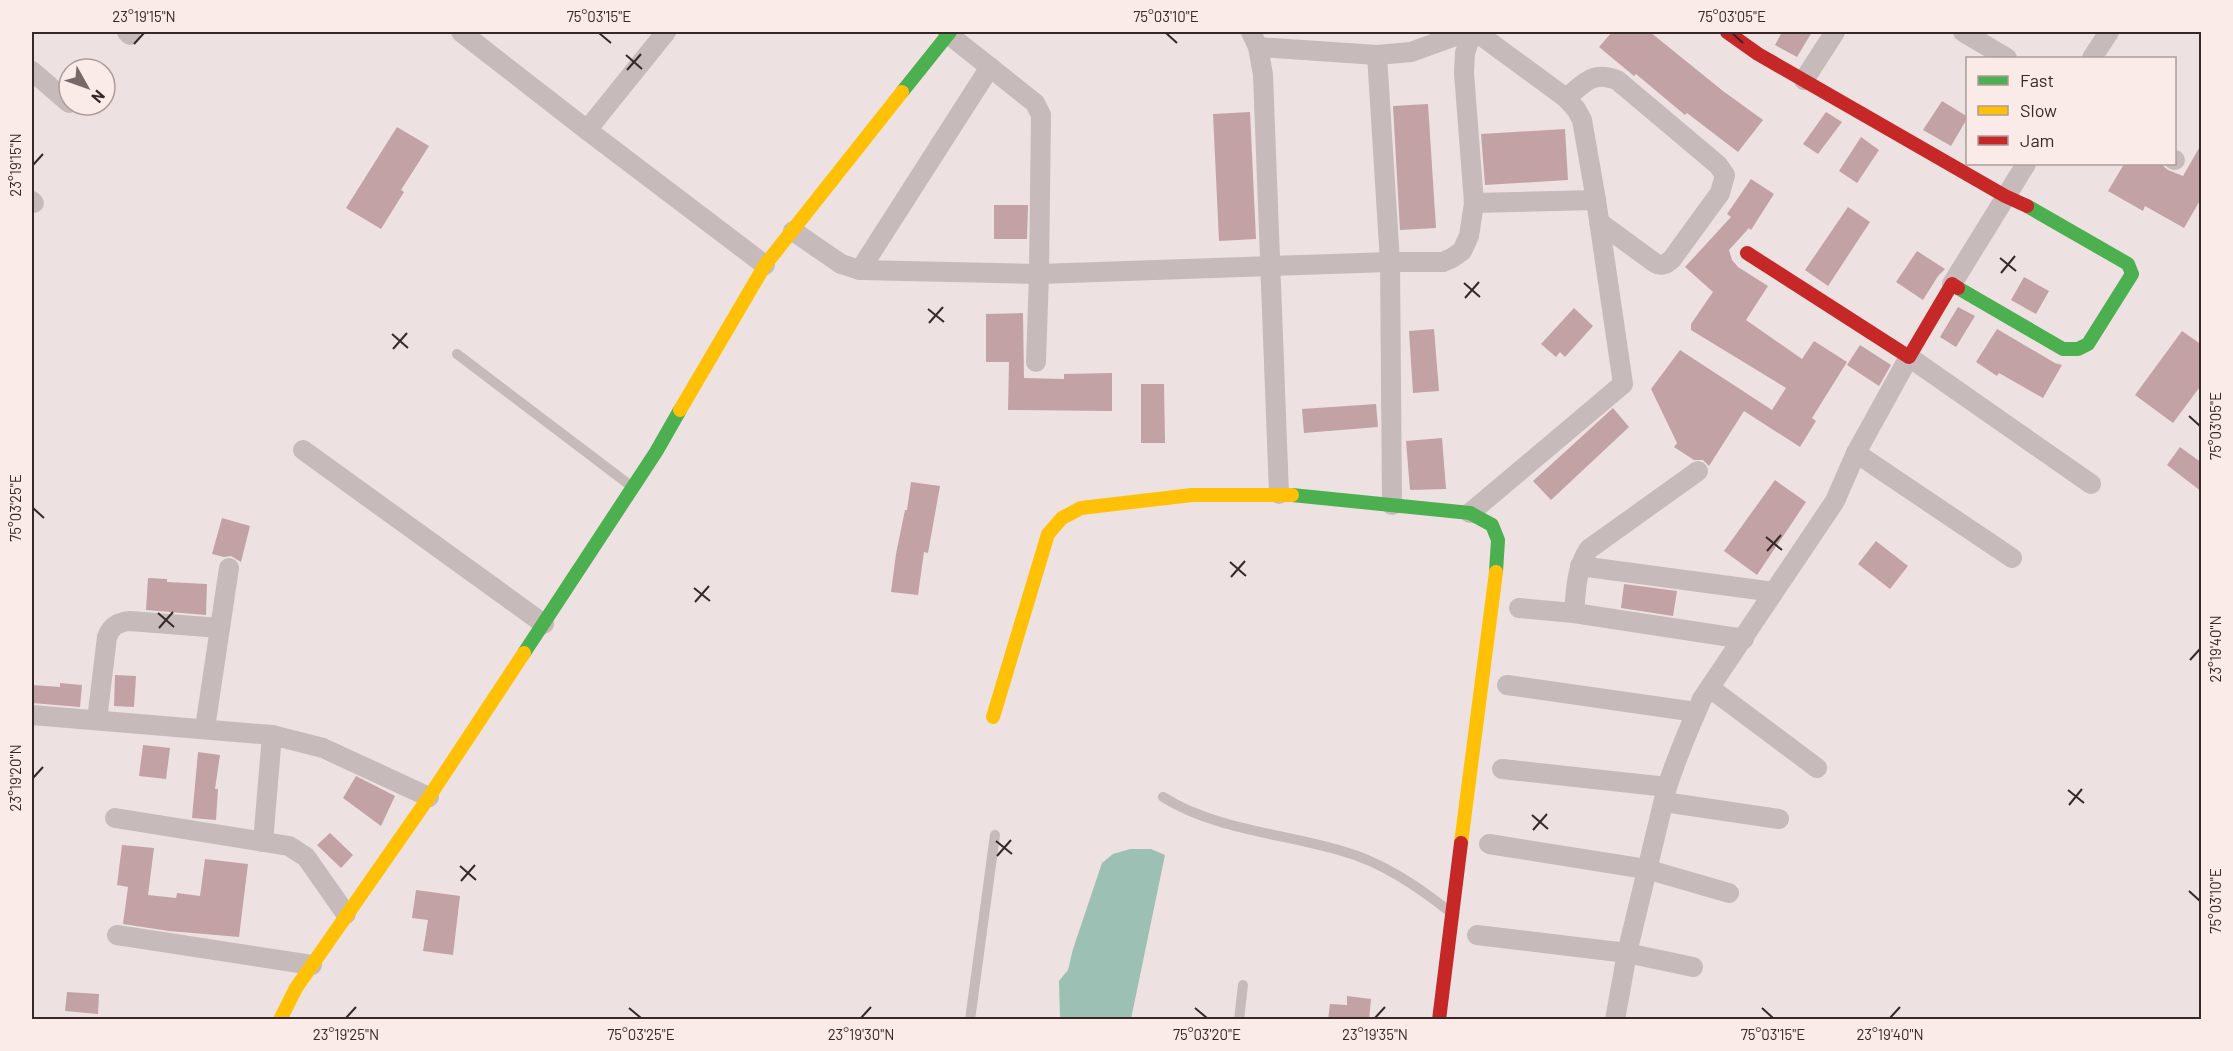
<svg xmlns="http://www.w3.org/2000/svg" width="2233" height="1051" viewBox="0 0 2233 1051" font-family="Barlow,sans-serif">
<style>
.water{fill:#9cc0b3}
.building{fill:#c2a2a5}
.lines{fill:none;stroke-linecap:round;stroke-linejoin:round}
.lane{stroke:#c6bbba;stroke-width:10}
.street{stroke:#c6bbba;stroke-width:20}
.fast{stroke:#4caf50;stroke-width:14}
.slow{stroke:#ffc107;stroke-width:14}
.jam{stroke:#c62828;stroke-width:14}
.ticks{fill:none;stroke:#372828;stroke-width:2}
.neatline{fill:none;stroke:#372828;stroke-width:2}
.ticks-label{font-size:15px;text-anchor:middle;fill:#372828}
</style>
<rect width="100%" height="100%" fill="#ede2e1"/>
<polygon class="water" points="1130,849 1151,849 1165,855 1131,1019 1060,1019 1059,981 1068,970 1073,949 1102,863 1113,854"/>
<g class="building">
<polygon points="1612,32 1650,32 1723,91 1763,120 1738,152 1687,113 1685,115 1636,74 1634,76 1599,47"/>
<polygon points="1782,32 1812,32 1797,57 1775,45"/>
<polygon points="1942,101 1968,117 1951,146 1923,130"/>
<polygon points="1428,104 1436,228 1400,230 1393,106"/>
<polygon points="1250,112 1256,239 1219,241 1213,114"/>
<polygon points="1826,112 1842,122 1818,154 1803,144"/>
<polygon points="397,127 429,146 401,190 404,192 381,229 346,208"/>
<polygon points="1565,129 1568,180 1485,185 1481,134"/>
<polygon points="1861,137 1879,150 1857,183 1839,171"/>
<polygon points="2202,143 2202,197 2184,228 2145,206 2143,211 2108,191 2124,164 2161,164 2168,170 2183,176"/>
<polygon points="1751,179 1774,194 1751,230 1749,228 1729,250 1732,260 1738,267 1768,286 1746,320 1802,359 1814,341 1847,362 1812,418 1816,421 1800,447 1744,411 1709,466 1703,460 1694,460 1674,447 1677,443 1651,389 1680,350 1772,410 1786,388 1691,330 1691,324 1713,292 1685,267 1731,217 1727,214"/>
<polygon points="994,205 1028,205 1027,239 994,239"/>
<polygon points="1848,207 1870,222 1828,286 1805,270"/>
<polygon points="1917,251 1945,269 1938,276 1923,300 1896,282"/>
<polygon points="2024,277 2049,291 2036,314 2011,300"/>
<polygon points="1958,307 1975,316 1956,347 1940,337"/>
<polygon points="1574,308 1593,326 1565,357 1560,352 1556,357 1541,344"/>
<polygon points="1023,313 1024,378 1064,379 1064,374 1112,373 1112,411 1008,410 1009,362 986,362 986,314"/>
<polygon points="1434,329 1439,391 1413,393 1409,331"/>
<polygon points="1997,329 2055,363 2062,365 2043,398 1999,373 1997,376 1976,362"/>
<polygon points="2182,331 2202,345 2202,384 2173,423 2135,395"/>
<polygon points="1860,345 1891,365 1879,386 1847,365"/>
<polygon points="1141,384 1164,384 1165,443 1141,443"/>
<polygon points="1376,404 1378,427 1304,433 1302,409"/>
<polygon points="1613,408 1629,427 1551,500 1533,481"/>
<polygon points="1442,438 1446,489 1410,490 1406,441"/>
<polygon points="2180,447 2202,463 2202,492 2167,465"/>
<polygon points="1775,480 1806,502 1757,575 1724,551"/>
<polygon points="911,482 940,486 928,553 924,552 918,595 891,592 896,554 905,510 907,510"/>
<polygon points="222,518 250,526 241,562 231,556 224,557 212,554"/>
<polygon points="1876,541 1908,566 1890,589 1858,564"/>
<polygon points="148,578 167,579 167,582 207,584 206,615 146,610"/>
<polygon points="1624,584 1677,591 1673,616 1621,608"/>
<polygon points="115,675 136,676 134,707 114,706"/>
<polygon points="60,683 82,685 80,707 32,703 32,685 60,687"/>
<polygon points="143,745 170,748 166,779 139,776"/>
<polygon points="198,752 220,755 215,789 218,789 216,820 192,818"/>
<polygon points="356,776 395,796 381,826 343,798"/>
<polygon points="330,833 353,855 341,868 317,845"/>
<polygon points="122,845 154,848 148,895 176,898 177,893 200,896 205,859 248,864 239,937 169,931 123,924 128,887 117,885"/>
<polygon points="416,890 460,896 453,955 423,951 428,920 412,918"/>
<polygon points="67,992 99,994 98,1014 65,1011"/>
<polygon points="1347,996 1371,999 1369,1020 1328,1020 1330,1004 1347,1005"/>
</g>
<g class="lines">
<g class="lane">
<polyline points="457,354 631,486"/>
<path d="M1163,797C1213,829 1285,834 1342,851C1382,862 1417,886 1449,911"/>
<polyline points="970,1020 995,835"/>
<polyline points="1239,1020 1243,985"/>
</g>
<g class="street">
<polyline points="127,32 130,35"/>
<polyline points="461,32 587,130 765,265"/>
<polyline points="1251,32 1258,47 1263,75 1279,494"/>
<polyline points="1963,32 2007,58"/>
<polyline points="948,34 1035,103 1041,115 1039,274 1036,362"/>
<polyline points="1258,47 1377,55 1411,52 1466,32"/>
<polyline points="1377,55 1390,262 1392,505"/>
<polyline points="2092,58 2109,32"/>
<polyline points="32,71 69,103"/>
<polyline points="1804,80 1835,32"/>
<path d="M1566,98C1584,84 1592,70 1617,80L1718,165L1725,175L1720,193L1672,259C1666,264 1662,267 1655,263L1599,222"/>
<polyline points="587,130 666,32"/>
<polyline points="2174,160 2175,160"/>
<polyline points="32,201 34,203"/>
<polyline points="1474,203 1596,200"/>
<polyline points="793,231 841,264 860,270 1039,274 1390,262 1443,262 1452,258 1462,251 1469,236 1474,203 1464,73 1465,53 1472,32"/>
<polyline points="860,270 990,67"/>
<polyline points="1952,284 2026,164"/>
<polyline points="303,450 544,624"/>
<polyline points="1856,453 2012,558"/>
<polyline points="1470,513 1623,384 1596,200 1582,120 1576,109 1566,98 1476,32"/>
<polyline points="1580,566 1774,592"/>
<polyline points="1519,608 1574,613 1744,639"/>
<path d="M1574,613C1576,590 1576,568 1589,549L1698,471"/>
<polyline points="1507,685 1696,712"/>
<polyline points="1710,688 1817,768"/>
<polyline points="32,715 272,735 323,748 429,797"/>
<path d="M97,720L107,637C111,626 118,622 130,621L220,628"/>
<polyline points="205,728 229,568"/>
<polyline points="1502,769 1667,787"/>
<polyline points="1664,802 1779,819"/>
<polyline points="115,818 289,846 306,857 346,914"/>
<polyline points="263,842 272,735"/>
<polyline points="1489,844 1646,869 1729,893"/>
<polyline points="117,935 312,965"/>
<polyline points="1477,935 1627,953 1693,967"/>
<path d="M1615,1020L1627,953L1667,787C1677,757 1689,728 1702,699L1835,501L1856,453L1909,357L2091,484"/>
</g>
<g class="fast">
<polyline points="902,92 950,32"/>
<polyline points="1958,288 2063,349 2078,349 2088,344 2132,274 2128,264 2027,206"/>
<polyline points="1292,495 1470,513 1492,525 1498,540 1496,572"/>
<polyline points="524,653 656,452 680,410"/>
</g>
<g class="slow">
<polyline points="680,410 765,265 902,92"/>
<polyline points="993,717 1048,534 1062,518 1081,508 1192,495 1292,495"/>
<polyline points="1461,843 1496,572"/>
<polyline points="280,1020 296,988 429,797 524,653"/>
</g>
<g class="jam">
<polyline points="1727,32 1758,54 2005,196 2027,206"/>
<polyline points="1747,253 1909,357 1952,284 1958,288"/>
<polyline points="1439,1020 1461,843"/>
</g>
</g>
<path class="ticks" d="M599,33L611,43M1166,33L1177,43M1732,33L1743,43M134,44L144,33M626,55L642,69M627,70L641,54M33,165L43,154M2000,258L2016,271M2001,273L2015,256M1464,283L1480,297M1465,298L1479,282M928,309L944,322M929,323L943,307M392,334L408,348M393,349L407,333M2189,416L2200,426M33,508L44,518M1766,537L1782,550M1767,551L1781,535M1230,562L1246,576M1231,577L1245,561M694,588L710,601M695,602L709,586M158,613L174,627M159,628L173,612M2190,660L2200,649M33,778L43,767M2068,790L2084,803M2069,805L2082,789M1532,815L1548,829M1533,830L1547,814M996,841L1012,854M997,856L1011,840M460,866L476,880M461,881L475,865M2189,891L2200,901M629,1008L641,1018M1195,1008L1207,1018M1762,1008L1773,1018M346,1018L356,1007M861,1018L871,1007M1375,1018L1385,1007M1890,1018L1900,1007"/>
<rect width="2233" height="1051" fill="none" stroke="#faebe8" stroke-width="66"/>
<rect x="1966" y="57" width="210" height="108" fill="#faebe8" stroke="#ac9d9b" stroke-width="1.5"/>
<rect x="1978" y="76" width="30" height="9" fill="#4caf50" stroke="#ac9d9b" stroke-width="1.5"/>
<text x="2020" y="87" font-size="18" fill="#372828">Fast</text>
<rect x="1978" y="106" width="30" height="9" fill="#ffc107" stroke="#ac9d9b" stroke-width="1.5"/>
<text x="2020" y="117" font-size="18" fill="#372828">Slow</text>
<rect x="1978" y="136" width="30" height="9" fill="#c62828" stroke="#ac9d9b" stroke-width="1.5"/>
<text x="2020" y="147" font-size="18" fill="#372828">Jam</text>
<g transform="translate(87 87) rotate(130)"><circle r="28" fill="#faebe8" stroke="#ac9d9b" stroke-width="1.5"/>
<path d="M0-4.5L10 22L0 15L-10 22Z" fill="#776969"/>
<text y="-9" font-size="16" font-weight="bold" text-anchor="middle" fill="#372828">N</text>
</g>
<rect x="33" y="33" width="2167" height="985" class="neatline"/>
<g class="ticks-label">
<text x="144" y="22">23°19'15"N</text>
<text x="599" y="22">75°03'15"E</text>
<text x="1166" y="22">75°03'10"E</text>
<text x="1732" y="22">75°03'05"E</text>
<text transform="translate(16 165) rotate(-90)" y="5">23°19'15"N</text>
<text transform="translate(2216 426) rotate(-90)" y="5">75°03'05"E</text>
<text transform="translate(16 508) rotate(-90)" y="5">75°03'25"E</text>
<text transform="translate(2216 649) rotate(-90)" y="5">23°19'40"N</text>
<text transform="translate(16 778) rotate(-90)" y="5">23°19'20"N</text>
<text transform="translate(2216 901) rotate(-90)" y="5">75°03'10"E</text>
<text x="346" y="1040">23°19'25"N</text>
<text x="641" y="1040">75°03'25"E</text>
<text x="861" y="1040">23°19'30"N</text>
<text x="1207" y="1040">75°03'20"E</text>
<text x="1375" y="1040">23°19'35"N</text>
<text x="1773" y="1040">75°03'15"E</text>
<text x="1890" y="1040">23°19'40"N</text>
</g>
</svg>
